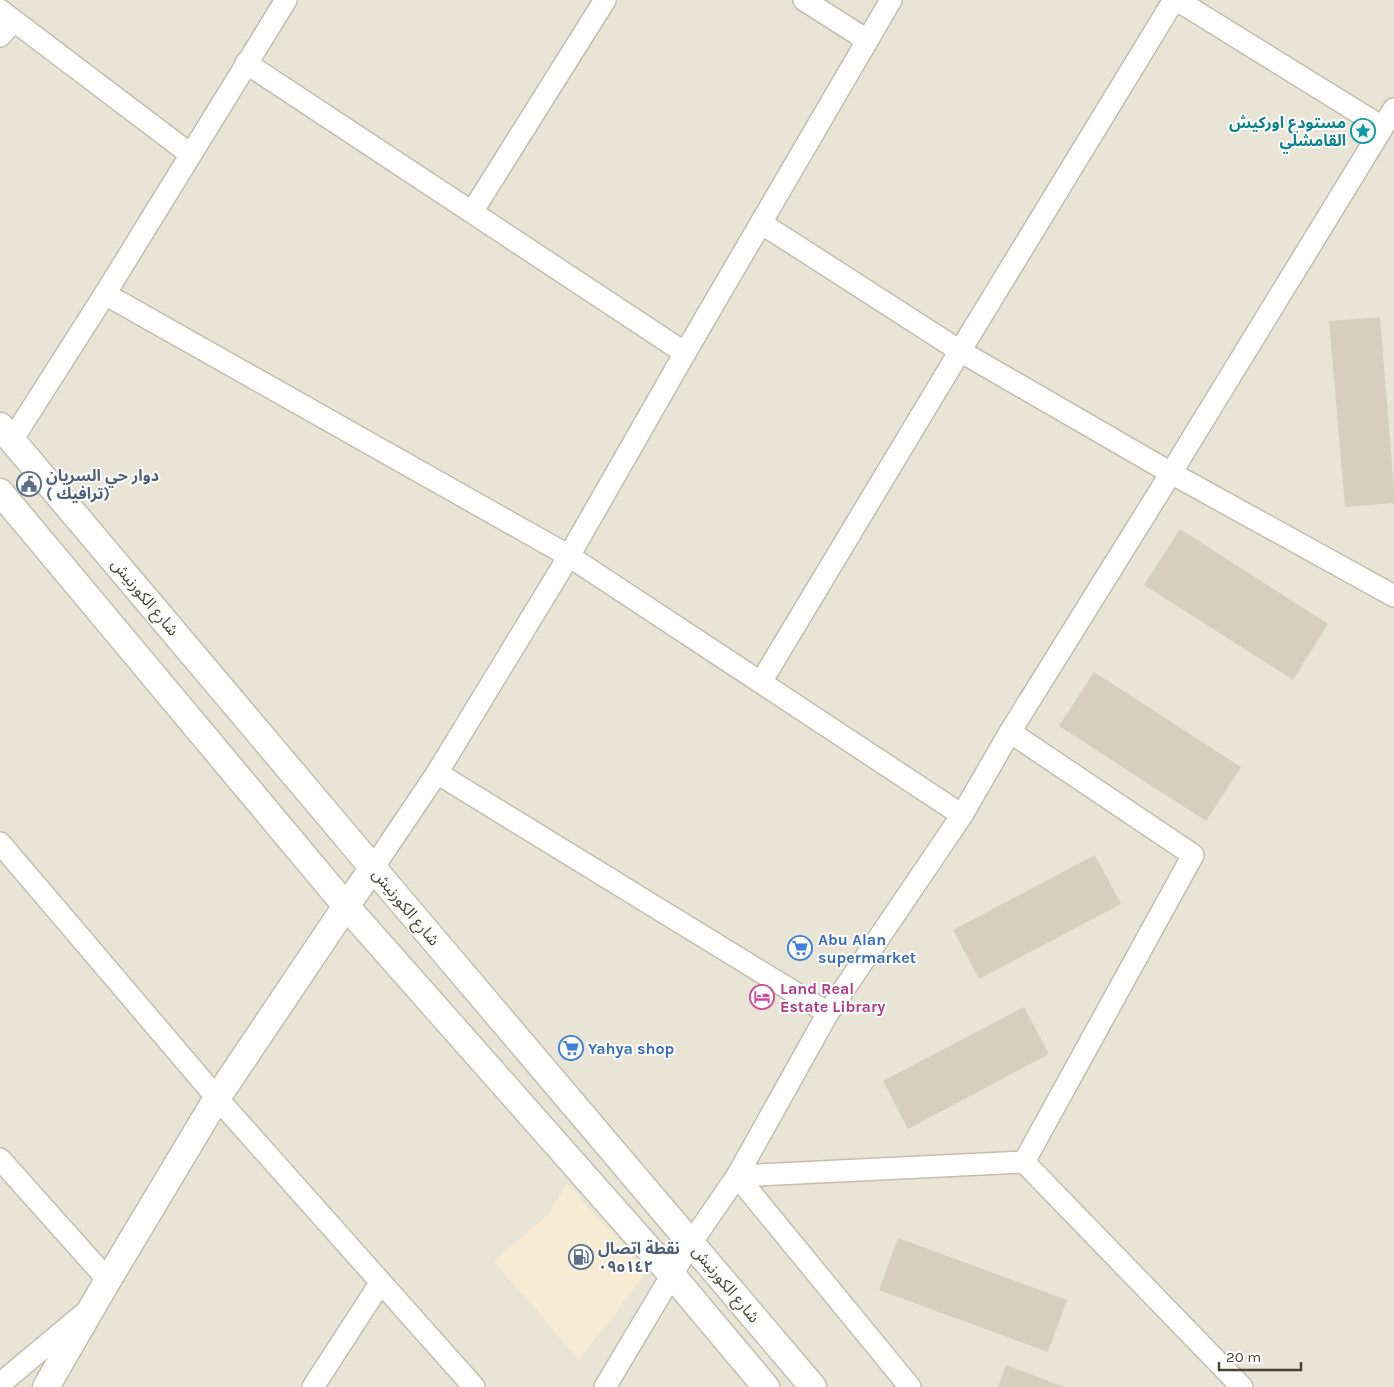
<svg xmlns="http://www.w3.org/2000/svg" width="1394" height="1387" viewBox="0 0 1394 1387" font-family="Karla,'Noto Sans Arabic',sans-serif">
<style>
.residential{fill:#e9e5d6}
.commercial{fill:#f7ebd3}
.building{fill:#d6cfbd}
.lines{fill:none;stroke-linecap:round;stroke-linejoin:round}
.minor-casing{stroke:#c3bead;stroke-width:24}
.tertiary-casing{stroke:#c3bead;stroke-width:29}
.minor{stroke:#fff;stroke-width:21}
.tertiary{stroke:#fff;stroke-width:26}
.labels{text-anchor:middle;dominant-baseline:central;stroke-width:4;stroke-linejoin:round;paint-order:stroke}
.culture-label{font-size:16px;font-weight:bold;fill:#0d838f;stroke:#fff;text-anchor:end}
.service-label{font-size:16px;font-weight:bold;fill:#4e5e75;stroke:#fff;text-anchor:start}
.street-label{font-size:16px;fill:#484337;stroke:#fff}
.shop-label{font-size:16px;font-weight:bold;fill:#366cbe;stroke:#fff;text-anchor:start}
.hotel-label{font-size:16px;font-weight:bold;fill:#b23c85;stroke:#fff;text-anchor:start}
</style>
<rect width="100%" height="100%" fill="#f4f2e8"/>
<rect class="residential" x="0" y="0" width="1394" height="1387"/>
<polygon class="commercial" points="567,1184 647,1272 579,1360 494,1261 547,1216"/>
<g class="building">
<polygon points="1380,317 1394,488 1394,503 1345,507 1329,321"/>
<polygon points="1180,529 1328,624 1293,680 1144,585"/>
<polygon points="1094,672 1241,767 1206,821 1059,726"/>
<polygon points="1095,855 1121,904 979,979 953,930"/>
<polygon points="1024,1007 1049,1054 908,1129 883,1081"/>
<polygon points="898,1238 1067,1300 1048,1352 879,1290"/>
<polygon points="1006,1365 1064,1387 998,1387"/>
</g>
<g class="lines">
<defs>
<g id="minor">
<polyline points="804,0 867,40"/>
<polyline points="1177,0 1382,127"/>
<polyline points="0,10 190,154"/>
<polyline points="0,36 13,21"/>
<polyline points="246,63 685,353"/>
<polyline points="472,212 605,0"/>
<polyline points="761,223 960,351 1171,473 1394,596"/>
<polyline points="105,294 569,556 962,815"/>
<polyline points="12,440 105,294 286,0"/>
<polyline points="761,682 960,351 1174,0"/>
<polyline points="437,773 828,1013"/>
<polyline points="0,843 217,1098 474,1387"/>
<polyline points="373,868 437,773 569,556 685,353 891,0"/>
<polyline points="0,1159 108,1280"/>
<polyline points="1024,1162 1242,1387"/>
<polyline points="737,1176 1024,1162 1193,855 1010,732"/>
<polyline points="737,1176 910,1387"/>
<polyline points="0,1384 86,1312"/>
<polyline points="313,1387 381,1282"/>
<polyline points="605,1387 691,1243 737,1176 828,1013 962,815 1010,732 1171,473 1394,109"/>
</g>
<g id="tertiary">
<polyline points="0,426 373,868 813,1387"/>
<polyline points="0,492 346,906 672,1275 766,1387"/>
<polyline points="46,1387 108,1280 217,1098 346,906 373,868"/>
</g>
</defs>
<use href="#minor" class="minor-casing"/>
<use href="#tertiary" class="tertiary-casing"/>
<use href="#minor" class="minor"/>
<use href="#tertiary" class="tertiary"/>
</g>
<defs>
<symbol id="sight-ring" viewBox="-11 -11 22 22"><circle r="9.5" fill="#fff" stroke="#0f9aa8" stroke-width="1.5"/><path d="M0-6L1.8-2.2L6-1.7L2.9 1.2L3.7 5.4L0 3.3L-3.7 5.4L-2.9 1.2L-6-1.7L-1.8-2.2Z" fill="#0f9aa8"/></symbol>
<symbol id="civic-ring" viewBox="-11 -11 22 22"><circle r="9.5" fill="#fff" stroke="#5c6f8a" stroke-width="1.5"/><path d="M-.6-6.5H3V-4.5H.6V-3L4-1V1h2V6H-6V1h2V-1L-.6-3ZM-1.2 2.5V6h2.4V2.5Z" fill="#5c6f8a"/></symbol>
<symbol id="supermarket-ring" viewBox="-11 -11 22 22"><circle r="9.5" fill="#fff" stroke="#3f7fe0" stroke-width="1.5"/><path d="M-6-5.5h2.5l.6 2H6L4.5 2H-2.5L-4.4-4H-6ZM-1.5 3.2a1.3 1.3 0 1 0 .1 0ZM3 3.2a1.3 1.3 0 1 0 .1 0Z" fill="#3f7fe0"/></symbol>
<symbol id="hotel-ring" viewBox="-11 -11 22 22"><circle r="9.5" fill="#fff" stroke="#d1479c" stroke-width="1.5"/><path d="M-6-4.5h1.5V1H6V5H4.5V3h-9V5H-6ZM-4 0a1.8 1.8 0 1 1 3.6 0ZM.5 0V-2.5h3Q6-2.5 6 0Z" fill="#d1479c"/></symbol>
<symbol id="fuel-ring" viewBox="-11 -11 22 22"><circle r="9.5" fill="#fff" stroke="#5c6f8a" stroke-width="1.5"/><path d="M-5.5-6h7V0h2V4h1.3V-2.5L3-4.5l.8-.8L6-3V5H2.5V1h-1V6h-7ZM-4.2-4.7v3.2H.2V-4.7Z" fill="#5c6f8a"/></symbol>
</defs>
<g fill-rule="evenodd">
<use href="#sight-ring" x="1349" y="117" width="28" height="28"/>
<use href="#civic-ring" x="15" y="470" width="28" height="28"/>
<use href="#supermarket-ring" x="786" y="934" width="28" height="28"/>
<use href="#hotel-ring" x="748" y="983" width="28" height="28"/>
<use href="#supermarket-ring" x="557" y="1034" width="28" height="28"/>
<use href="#fuel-ring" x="567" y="1243" width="28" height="28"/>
</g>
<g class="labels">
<g class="culture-label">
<text x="1346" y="122">مستودع اوركيش<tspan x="1346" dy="18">القامشلي</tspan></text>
</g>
<g class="service-label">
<text x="46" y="475">دوار حي السريان<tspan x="46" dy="18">( ترافيك)</tspan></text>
<text x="598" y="1248">نقطة اتصال<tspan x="598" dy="18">٠٩٥١٤٢</tspan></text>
</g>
<g class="street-label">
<text transform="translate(145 597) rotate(50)">شارع الكورنيش</text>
<text transform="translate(406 907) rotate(50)">شارع الكورنيش</text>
<text transform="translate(726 1284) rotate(50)">شارع الكورنيش</text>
</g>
<g class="shop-label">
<text x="818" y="939">Abu Alan<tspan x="818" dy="18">supermarket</tspan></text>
<text x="588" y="1048">Yahya shop</text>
</g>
<g class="hotel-label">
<text x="780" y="988">Land Real<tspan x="780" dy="18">Estate Library</tspan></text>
</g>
</g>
<path d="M1219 1362v8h82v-8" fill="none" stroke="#484337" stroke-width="2.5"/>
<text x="1226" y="1362" font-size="15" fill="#484337" stroke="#ffffff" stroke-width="4" paint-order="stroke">20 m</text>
</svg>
